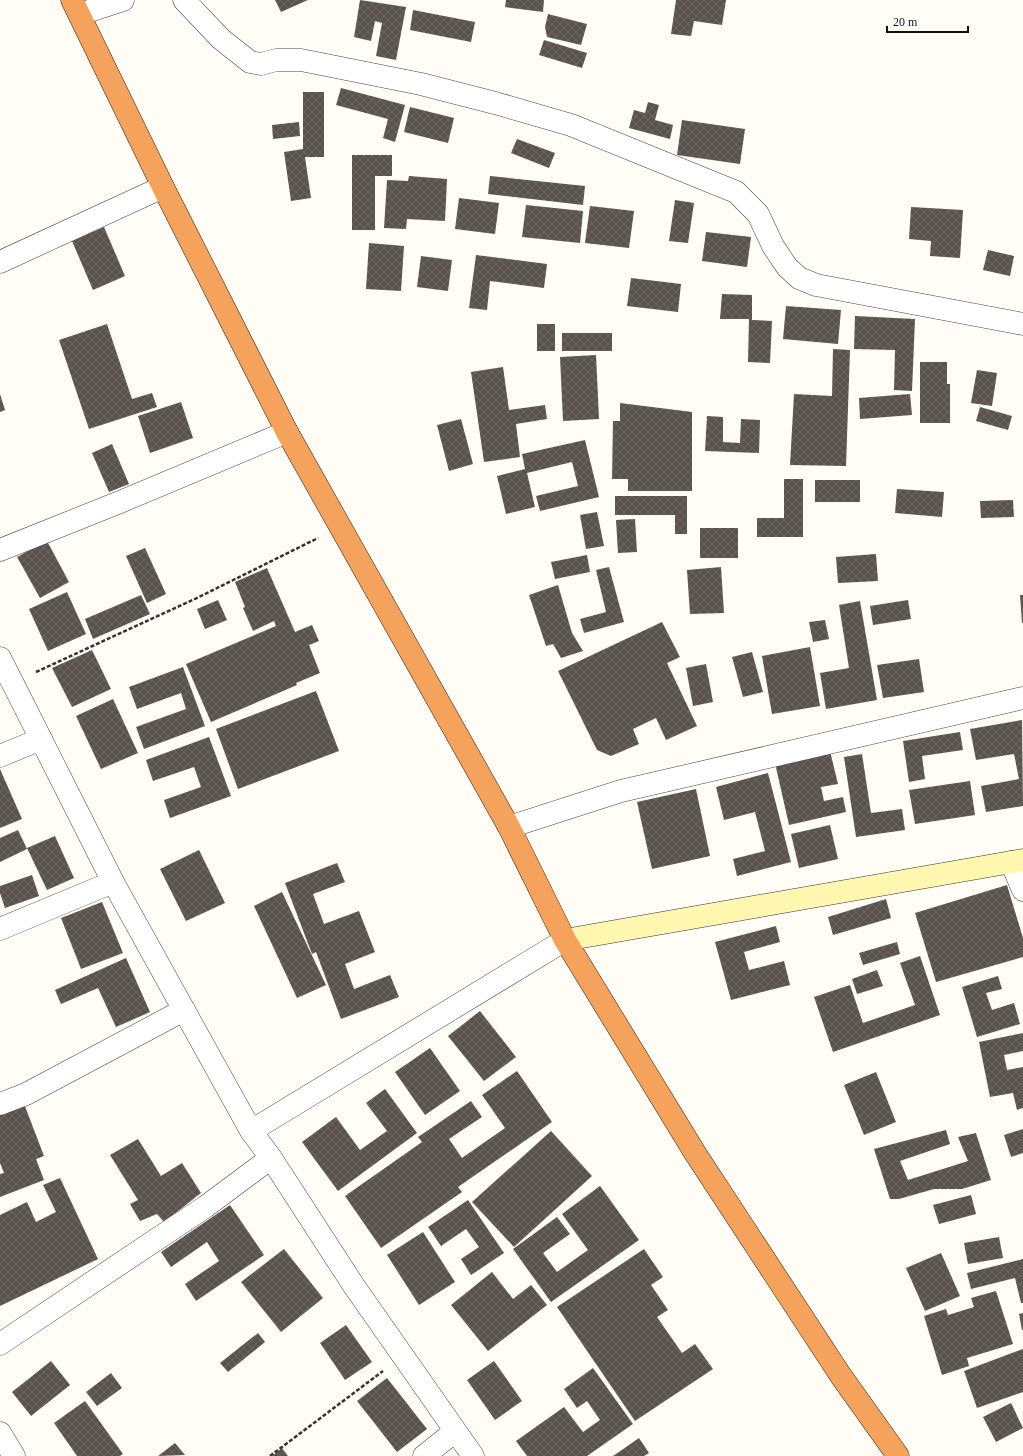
<svg xmlns="http://www.w3.org/2000/svg" width="1023" height="1456" viewBox="0 0 1023 1456" font-family="'Times New Roman',serif">
<style>
.building{fill:url(#building-cross-hatch)}
.lines{fill:none;stroke-linecap:round;stroke-linejoin:round}
.street-casing{stroke:#444;stroke-width:23}
.secondary-casing{stroke:#333;stroke-width:23}
.highway-casing{stroke:#222;stroke-width:23}
.path{stroke:#333;stroke-width:2.5;stroke-dasharray:4 2;stroke-linecap:butt}
.street{stroke:#fff;stroke-width:22}
.secondary{stroke:#fff6b0;stroke-width:22}
.highway{stroke:#f5a25d;stroke-width:22}
</style>
<defs>
<pattern id="building-cross-hatch" width="8" height="8" patternUnits="userSpaceOnUse"><rect width="8" height="8" fill="#5a524d"/><path d="M0 0l8 8M0 8l8-8" fill="none" stroke="#6d6662"/></pattern>
</defs>
<rect width="100%" height="100%" fill="#fffdf5"/>
<g class="building">
<polygon points="275,0 308,0 281,12"/>
<polygon points="360,0 406,7 396,60 376,56 382,23 375,21 371,41 354,37"/>
<polygon points="506,0 544,0 543,12 505,7"/>
<polygon points="676,0 726,0 722,25 694,21 691,36 671,34"/>
<polygon points="413,10 475,22 471,42 410,30"/>
<polygon points="548,14 587,24 581,45 547,37 545,27"/>
<polygon points="544,40 587,53 582,68 539,55"/>
<polygon points="341,88 405,105 395,142 383,138 388,119 336,105"/>
<polygon points="303,92 324,92 324,157 305,157 311,198 291,201 284,152 303,149"/>
<polygon points="648,102 659,105 655,120 673,125 670,139 629,128 634,110 645,113"/>
<polygon points="410,107 454,118 448,143 404,132"/>
<polygon points="682,120 745,129 740,164 677,155"/>
<polygon points="299,122 300,136 273,139 272,125"/>
<polygon points="517,139 555,153 549,168 511,153"/>
<polygon points="352,155 392,155 392,176 375,176 375,230 352,230"/>
<polygon points="409,176 447,179 445,221 407,219 406,229 384,228 387,180 408,181"/>
<polygon points="490,176 585,186 583,205 488,194"/>
<polygon points="459,198 499,203 495,234 455,229"/>
<polygon points="675,200 694,203 688,243 669,241"/>
<polygon points="526,205 583,211 580,243 522,237"/>
<polygon points="590,206 634,211 629,248 585,243"/>
<polygon points="911,207 963,210 960,258 930,256 931,241 909,239"/>
<polygon points="104,227 125,276 93,290 72,241"/>
<polygon points="706,232 751,237 747,267 702,261"/>
<polygon points="369,243 404,246 401,291 366,289"/>
<polygon points="988,250 1014,256 1010,276 983,270"/>
<polygon points="476,255 547,264 544,288 490,281 487,310 469,308"/>
<polygon points="421,256 452,260 448,291 417,287"/>
<polygon points="631,278 681,284 678,312 627,306"/>
<polygon points="722,294 752,295 752,320 772,321 770,363 748,362 749,319 720,319"/>
<polygon points="786,306 841,310 838,344 783,339"/>
<polygon points="855,316 915,319 912,391 894,390 895,350 854,349"/>
<polygon points="107,324 132,399 152,393 157,407 89,429 59,340"/>
<rect x="537" y="324" width="18" height="27"/>
<rect x="562" y="333" width="50" height="18"/>
<polygon points="833,349 850,350 846,466 790,465 794,394 832,396"/>
<polygon points="596,355 599,419 563,421 560,357"/>
<polygon points="920,362 947,362 947,384 950,384 950,423 920,423"/>
<polygon points="503,367 509,410 545,405 547,419 516,424 520,457 484,462 471,372"/>
<polygon points="977,370 997,373 992,406 971,403"/>
<polygon points="0,394 5,410 0,412"/>
<polygon points="910,394 912,415 860,419 859,398"/>
<polygon points="181,402 193,438 150,453 138,416"/>
<polygon points="620,403 692,412 692,491 628,491 628,479 612,479 613,421 620,421"/>
<polygon points="980,407 1012,416 1008,430 976,421"/>
<polygon points="707,416 723,417 723,442 740,443 741,419 760,420 759,453 705,451"/>
<polygon points="461,419 473,464 449,471 437,425"/>
<polygon points="585,440 599,497 540,511 536,496 578,486 572,462 527,473 535,507 506,514 497,476 525,469 522,454"/>
<polygon points="112,444 129,484 109,492 92,453"/>
<polygon points="784,479 803,479 803,537 757,537 757,518 784,518"/>
<rect x="815" y="480" width="45" height="22"/>
<polygon points="897,489 944,492 942,517 895,513"/>
<polygon points="615,496 687,496 687,534 675,534 675,515 615,515"/>
<polygon points="1013,500 1014,517 981,518 980,501"/>
<polygon points="597,512 604,546 586,549 580,515"/>
<polygon points="635,519 637,552 618,553 616,520"/>
<rect x="700" y="528" width="38" height="30"/>
<polygon points="47,541 69,582 40,598 17,557"/>
<polygon points="145,548 166,594 147,603 126,556"/>
<polygon points="876,554 878,581 838,583 836,557"/>
<polygon points="587,555 590,572 555,579 551,562"/>
<polygon points="609,567 624,622 584,633 580,619 606,612 596,570"/>
<polygon points="721,567 724,613 690,614 687,570"/>
<polygon points="267,568 295,632 312,625 319,641 309,645 320,673 296,683 297,685 211,722 186,664 276,626 274,621 253,631 243,608 245,607 235,582"/>
<polygon points="558,585 572,633 583,651 561,658 553,644 546,646 529,595"/>
<polygon points="67,592 86,634 48,651 29,609"/>
<polygon points="141,595 150,614 93,639 85,619"/>
<polygon points="1020,595 1023,595 1023,623 1022,623"/>
<polygon points="218,600 227,620 205,629 197,609"/>
<polygon points="908,600 911,619 873,625 870,606"/>
<polygon points="860,601 877,700 826,709 820,673 849,668 839,605"/>
<polygon points="825,620 829,639 813,642 809,622"/>
<polygon points="662,622 680,657 667,663 697,726 666,740 656,718 633,729 639,744 611,756 597,750 558,671"/>
<polygon points="810,647 820,706 772,714 762,656"/>
<polygon points="92,650 111,689 72,707 52,668"/>
<polygon points="752,652 763,692 743,697 732,657"/>
<polygon points="919,659 924,692 883,698 877,665"/>
<polygon points="706,664 713,702 693,706 686,668"/>
<polygon points="183,667 205,726 144,749 136,727 186,709 181,693 137,709 129,687"/>
<polygon points="316,691 339,751 238,789 216,729"/>
<polygon points="113,699 138,753 101,769 76,716"/>
<polygon points="1022,720 1023,806 986,812 981,786 1019,779 1014,754 976,760 970,729"/>
<polygon points="960,732 963,750 922,756 925,779 909,782 903,741"/>
<polygon points="209,737 231,796 170,818 164,800 201,787 194,767 153,781 146,760"/>
<polygon points="830,751 838,784 821,787 824,801 843,797 846,812 789,825 775,763"/>
<polygon points="862,754 871,813 902,809 905,830 856,837 844,757"/>
<polygon points="0,769 22,819 0,828"/>
<polygon points="768,773 791,862 737,876 733,859 765,851 755,812 724,820 716,787"/>
<polygon points="970,781 975,815 915,824 909,790"/>
<polygon points="696,789 710,856 652,869 637,802"/>
<polygon points="830,825 838,859 799,868 791,834"/>
<polygon points="18,830 27,849 0,862 0,838"/>
<polygon points="55,836 74,878 47,890 27,848"/>
<polygon points="199,850 225,903 186,921 160,869"/>
<polygon points="337,863 345,882 313,894 324,924 359,911 375,952 345,964 354,989 390,975 399,997 341,1019 316,952 312,954 285,883"/>
<polygon points="32,875 39,896 5,908 0,893 0,886"/>
<polygon points="1007,885 1023,938 1023,957 936,982 915,913"/>
<polygon points="282,892 326,985 297,998 254,906"/>
<polygon points="886,899 891,918 833,935 828,917"/>
<polygon points="102,902 123,953 81,969 61,918"/>
<polygon points="776,926 780,942 744,952 749,970 784,961 790,985 731,1000 715,942"/>
<polygon points="897,942 900,954 863,965 859,953"/>
<polygon points="920,956 940,1015 833,1052 814,997 850,985 863,1023 915,1005 900,963"/>
<polygon points="126,958 150,1012 116,1027 98,988 61,1004 55,990"/>
<polygon points="877,970 883,986 857,994 852,979"/>
<polygon points="998,976 1002,989 986,993 992,1010 1014,1003 1020,1024 977,1037 962,987"/>
<polygon points="480,1011 516,1057 484,1081 448,1036"/>
<polygon points="1023,1033 1023,1051 1004,1055 1007,1070 1023,1067 1023,1108 1017,1110 1013,1093 990,1097 979,1042"/>
<polygon points="430,1048 460,1091 425,1115 395,1072"/>
<polygon points="517,1071 552,1122 458,1187 462,1192 381,1248 345,1196 422,1142 418,1137 471,1101 482,1117 449,1139 462,1158 505,1128 482,1095"/>
<polygon points="876,1072 896,1122 864,1135 844,1085"/>
<polygon points="385,1089 417,1133 338,1191 302,1142 336,1117 360,1150 387,1131 366,1103"/>
<polygon points="23,1101 44,1156 36,1159 44,1180 0,1197 0,1174 4,1173 0,1163 0,1110"/>
<polygon points="1023,1129 1023,1153 1011,1157 1004,1135"/>
<polygon points="946,1130 950,1144 900,1161 908,1180 968,1161 958,1137 976,1133 991,1180 962,1189 934,1189 899,1199 890,1199 874,1149"/>
<polygon points="551,1131 592,1176 514,1247 472,1202"/>
<polygon points="138,1139 161,1176 182,1163 201,1193 164,1222 157,1214 140,1221 130,1204 138,1200 110,1155"/>
<polygon points="60,1178 98,1259 0,1306 0,1215 27,1202 36,1222 56,1212 43,1185"/>
<polygon points="600,1186 639,1240 551,1302 513,1249 557,1217 570,1234 543,1253 557,1272 588,1250 562,1214"/>
<polygon points="971,1195 976,1214 939,1224 933,1205"/>
<polygon points="468,1200 504,1253 471,1275 461,1259 479,1247 466,1229 441,1246 428,1227"/>
<polygon points="230,1205 264,1255 196,1301 185,1284 219,1261 207,1242 171,1267 161,1252"/>
<polygon points="423,1232 455,1282 419,1305 387,1255"/>
<polygon points="999,1237 1003,1258 968,1264 964,1243"/>
<polygon points="284,1249 323,1298 281,1332 241,1282"/>
<polygon points="644,1249 663,1277 651,1285 668,1310 657,1317 682,1353 695,1344 713,1369 635,1421 557,1307"/>
<polygon points="941,1253 960,1296 925,1311 906,1268"/>
<polygon points="1023,1259 1023,1303 1021,1303 1015,1278 971,1289 967,1273"/>
<polygon points="492,1272 513,1299 531,1285 547,1305 488,1351 451,1305"/>
<polygon points="996,1291 1013,1344 967,1358 969,1366 942,1375 924,1316 946,1309 948,1315 974,1307 971,1298"/>
<polygon points="1023,1313 1023,1330 1022,1330 1019,1314"/>
<polygon points="346,1325 372,1362 345,1380 320,1343"/>
<polygon points="258,1333 265,1342 228,1372 220,1363"/>
<polygon points="1023,1349 1023,1392 977,1408 964,1371"/>
<polygon points="51,1361 70,1385 31,1416 12,1392"/>
<polygon points="494,1361 522,1401 495,1420 467,1380"/>
<polygon points="593,1368 633,1424 587,1456 527,1456 516,1441 564,1407 583,1432 600,1420 587,1401 577,1408 564,1389"/>
<polygon points="111,1373 122,1388 97,1406 86,1392"/>
<polygon points="387,1378 427,1429 397,1452 357,1401"/>
<polygon points="85,1401 123,1454 120,1456 77,1456 54,1423"/>
<polygon points="1011,1403 1023,1428 996,1442 983,1417"/>
<polygon points="639,1438 649,1453 644,1456 613,1456"/>
<polygon points="175,1443 185,1455 158,1456"/>
<polygon points="282,1448 288,1456 272,1456"/>
</g>
<g class="lines">
<defs>
<g id="street">
<polyline points="184,0 221,39 250,62 261,64 276,60 301,60 421,84 495,103 571,125 736,192 758,214 773,246 787,267 799,278 816,285 1023,324"/>
<polyline points="80,14 123,0"/>
<polyline points="0,262 163,187"/>
<polyline points="0,550 120,502 287,432"/>
<polyline points="0,658 113,882 251,1131 271,1158 354,1286 473,1456"/>
<polyline points="0,756 41,739"/>
<polyline points="509,827 621,791 1023,698"/>
<polyline points="1011,862 1023,890"/>
<polyline points="0,929 113,882"/>
<polyline points="0,1104 26,1094 184,1010"/>
<polyline points="251,1131 565,940"/>
<polyline points="0,1344 205,1207 271,1158"/>
<polyline points="0,1433 14,1456"/>
<polyline points="424,1456 454,1432"/>
</g>
<polyline id="secondary" points="565,940 1023,860"/>
<polyline id="highway" points="72,0 163,187 287,432 509,827 565,940 695,1153 841,1376 898,1456"/>
</defs>
<use href="#street" class="street-casing"/>
<use href="#secondary" class="secondary-casing"/>
<use href="#highway" class="highway-casing"/>
<g class="path">
<polyline points="36,672 199,597 318,538"/>
<polyline points="270,1456 383,1371"/>
</g>
<use href="#street" class="street"/>
<use href="#secondary" class="secondary"/>
<use href="#highway" class="highway"/>
</g>
<path d="M887 26v6h81v-6" fill="none" stroke="#111111" stroke-width="2"/>
<text x="893" y="26" font-size="12" fill="#111111" stroke="#ffffff" stroke-width="3" paint-order="stroke">20 m</text>
</svg>
